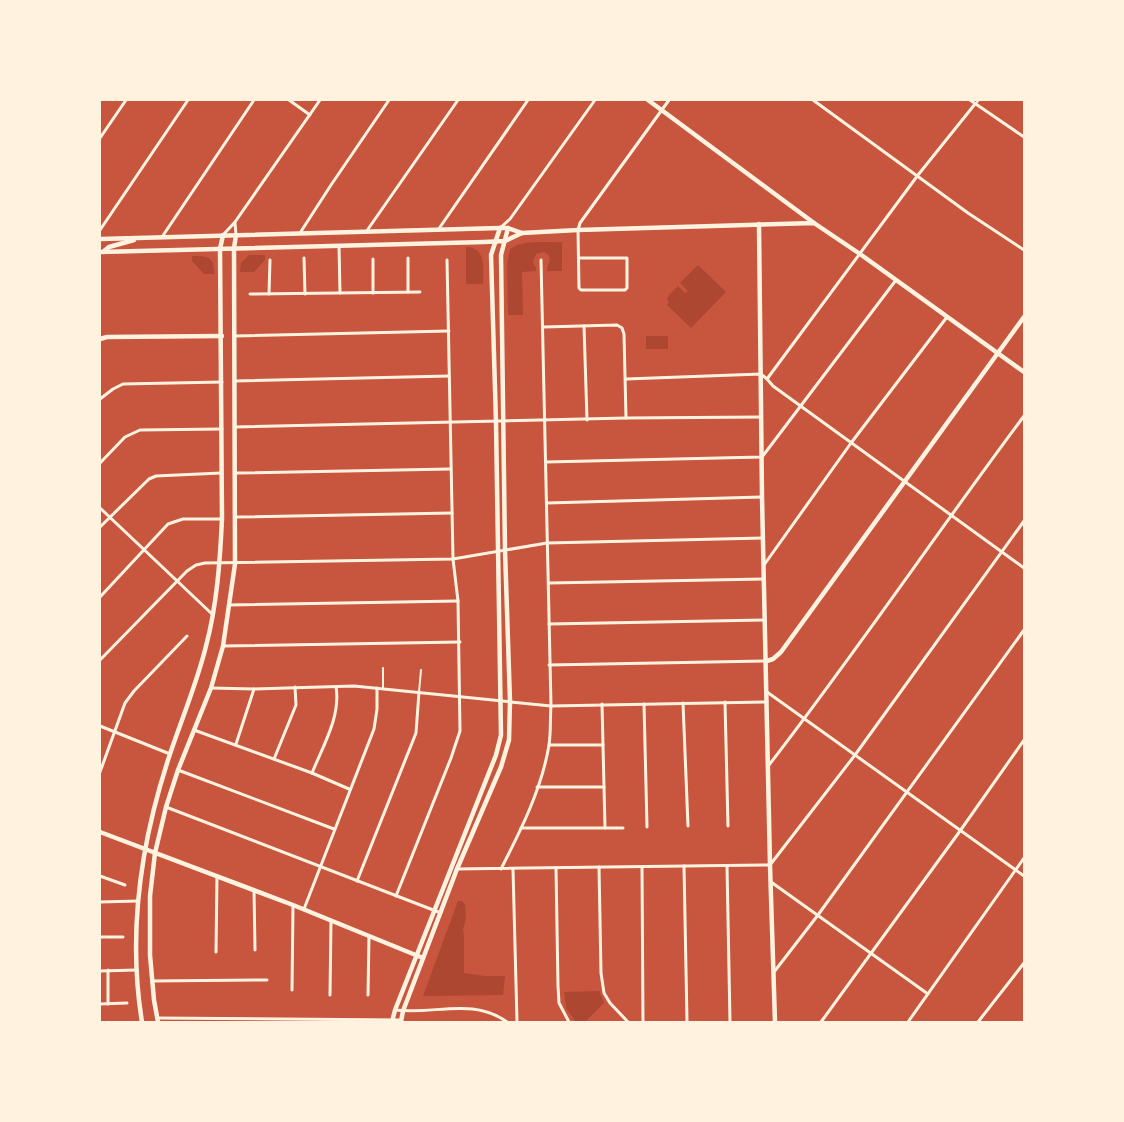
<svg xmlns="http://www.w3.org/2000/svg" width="1124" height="1122" viewBox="0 0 1124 1122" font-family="Overpass,sans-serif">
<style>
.green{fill:#ae4732}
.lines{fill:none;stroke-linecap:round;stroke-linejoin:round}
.service{stroke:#fff3e0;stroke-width:2}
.minor{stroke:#fff3e0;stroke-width:3}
.tertiary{stroke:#fff3e0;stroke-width:4.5}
.secondary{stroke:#fff3e0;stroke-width:4.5}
</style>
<rect width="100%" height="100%" fill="#c8553d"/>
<g class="green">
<path d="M562,242V271H547C547,263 555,258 544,252L536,254L533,262L536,268V271L522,272L523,315H508L507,264L510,249C524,239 546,243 562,242Z"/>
<path d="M466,247C487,248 483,268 483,284H466Z"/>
<polygon points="249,255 265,255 265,260 254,272 240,272 241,263"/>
<path d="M192,256C207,256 215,256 214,274H204L192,261Z"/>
<polygon points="698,265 726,292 691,328 667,305 669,302 667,300 668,296 678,286 685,293 688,291 680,283"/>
<rect x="646" y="336" width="22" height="13"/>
<polygon points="458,901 462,901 465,904 466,919 463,929 464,936 464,973 485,976 505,976 503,995 423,996"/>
<polygon points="599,991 604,1003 585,1022 576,1022 566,1008 564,992"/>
</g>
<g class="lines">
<g class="service">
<polyline points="975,104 979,100"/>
<polyline points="383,688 383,668"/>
<polyline points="419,692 421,670"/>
</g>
<g class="minor">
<polyline points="289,100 310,115"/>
<polyline points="813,100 968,213 1024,250"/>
<polyline points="970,100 1024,137"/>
<polyline points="100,138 126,100"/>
<polyline points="235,223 236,235"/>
<polyline points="500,228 510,219 595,100"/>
<polyline points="100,230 188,100"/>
<polyline points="438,230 528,100"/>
<polyline points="366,232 458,100"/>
<polyline points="300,233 331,185 389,100"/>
<polyline points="223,235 235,222 320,100"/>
<polyline points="162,237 254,100"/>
<polyline points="339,246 340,293"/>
<polyline points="304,258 305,294"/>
<polyline points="408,258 408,292"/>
<polyline points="579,258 627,258 627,288 625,290 581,290 579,288 578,230 580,223 669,100"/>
<polyline points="373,293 373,259"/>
<polyline points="250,294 420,292"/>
<polyline points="269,294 270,260"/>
<polyline points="584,326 587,420"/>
<polyline points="544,327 617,325 622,328 624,334 626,418"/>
<polyline points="235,336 449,331"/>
<polyline points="626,379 761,374 767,379 773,386 1024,568"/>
<polyline points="767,379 918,175 975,104"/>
<polyline points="235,381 449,376"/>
<polyline points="100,399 113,389 123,384 222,382"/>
<polyline points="235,427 626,418 761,417"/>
<polyline points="546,462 762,457 896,280"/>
<polyline points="100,463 125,437 140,430 222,429"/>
<polyline points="236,473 450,469"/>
<polyline points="547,503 762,497"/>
<polyline points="100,508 212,614"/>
<polyline points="236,517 452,513"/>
<polyline points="100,527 149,479 156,476 221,473"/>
<polyline points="764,565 851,443 947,317"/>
<polyline points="549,583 764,579"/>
<polyline points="100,597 168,524 183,519 222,519"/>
<polyline points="229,605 458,601"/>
<polyline points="549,624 765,620"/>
<polyline points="223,646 460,642"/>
<polyline points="100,660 187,571 196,565 205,563 453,559 547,543 763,538"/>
<polyline points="549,665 766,661"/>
<polyline points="211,688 254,689 354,686 551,706 767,702"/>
<polyline points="767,692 1024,876"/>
<polyline points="725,702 728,826"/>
<polyline points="683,703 688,826"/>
<polyline points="602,704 605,828"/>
<polyline points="644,704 647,827"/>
<polyline points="100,726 170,754"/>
<polyline points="194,730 312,773 349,789"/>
<polyline points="236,744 254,689"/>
<polyline points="549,745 603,745"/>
<polyline points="274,759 296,705 295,687"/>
<path d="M769,765C857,651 938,531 1024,416"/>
<polyline points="178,770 334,829"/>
<polyline points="100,772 125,703 134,691 187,636"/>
<path d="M312,773C323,746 341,716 336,687"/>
<polyline points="537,787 604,787"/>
<polyline points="166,807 441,913"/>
<polyline points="521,828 623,828"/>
<polyline points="684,866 687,1022"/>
<polyline points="727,866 730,1022"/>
<polyline points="599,867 601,973 604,993 610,1003 628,1022"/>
<polyline points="642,867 643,1022"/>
<polyline points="556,868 558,986 559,1003 569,1022"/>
<polyline points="456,869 770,865 855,755 1024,521"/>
<path d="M501,869C521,830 542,788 549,745C551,732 550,719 551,706L541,260"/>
<polyline points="513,869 517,1022"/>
<polyline points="100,876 125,885"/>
<polyline points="357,881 416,733 419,692"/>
<polyline points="771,882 928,994"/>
<polyline points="254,890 255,950"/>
<polyline points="396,896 451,758 460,731 458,601 453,559 447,260"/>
<polyline points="100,902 138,901"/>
<polyline points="304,909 374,729 377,709 377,688"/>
<polyline points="100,937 123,937"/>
<polyline points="216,952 217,876"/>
<polyline points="108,970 108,1004"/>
<polyline points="100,971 136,970"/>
<polyline points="774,972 818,915 1024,630"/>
<polyline points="152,981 267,980"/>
<polyline points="292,990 293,905"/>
<polyline points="330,995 331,920"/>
<polyline points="368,995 369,936"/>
<polyline points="100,1004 127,1003"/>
<path d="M395,1010C434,1015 473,997 507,1022"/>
<polyline points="157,1018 401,1020"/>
<polyline points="821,1022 960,831 1024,740"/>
<polyline points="908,1022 1024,858"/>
<polyline points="978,1022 1024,963"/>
</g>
<g class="tertiary">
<polyline points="648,100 814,223"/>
<polyline points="759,224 762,497 770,865 775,1022"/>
<polyline points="100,339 107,337 222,336"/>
<polyline points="767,661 773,659 781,652 1024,317"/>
<polyline points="392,1022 395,1010 496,755 501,735 496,422 491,255 500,228"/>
<polyline points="401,1022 403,1011 457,869 501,767 509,740 510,701 505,550 501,255 508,228"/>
</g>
<g class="secondary">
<polyline points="100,239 500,228 508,228 522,233"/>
<polyline points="104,251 109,247 134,240"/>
<polyline points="100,252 484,242 505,241 522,233 578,230 814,223 860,254 1024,372"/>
<polyline points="100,832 293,905 423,958"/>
<path d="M142,1022C127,930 141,841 170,754C182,718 197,683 206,646C217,605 220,561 222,519L220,249L223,235"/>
<polyline points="158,1022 154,1000 150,955 150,896 155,853 166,807 178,770 211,688 223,646 235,564 234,248 236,235"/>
</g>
</g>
<rect width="1124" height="1122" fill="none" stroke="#fff3e0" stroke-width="202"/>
</svg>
